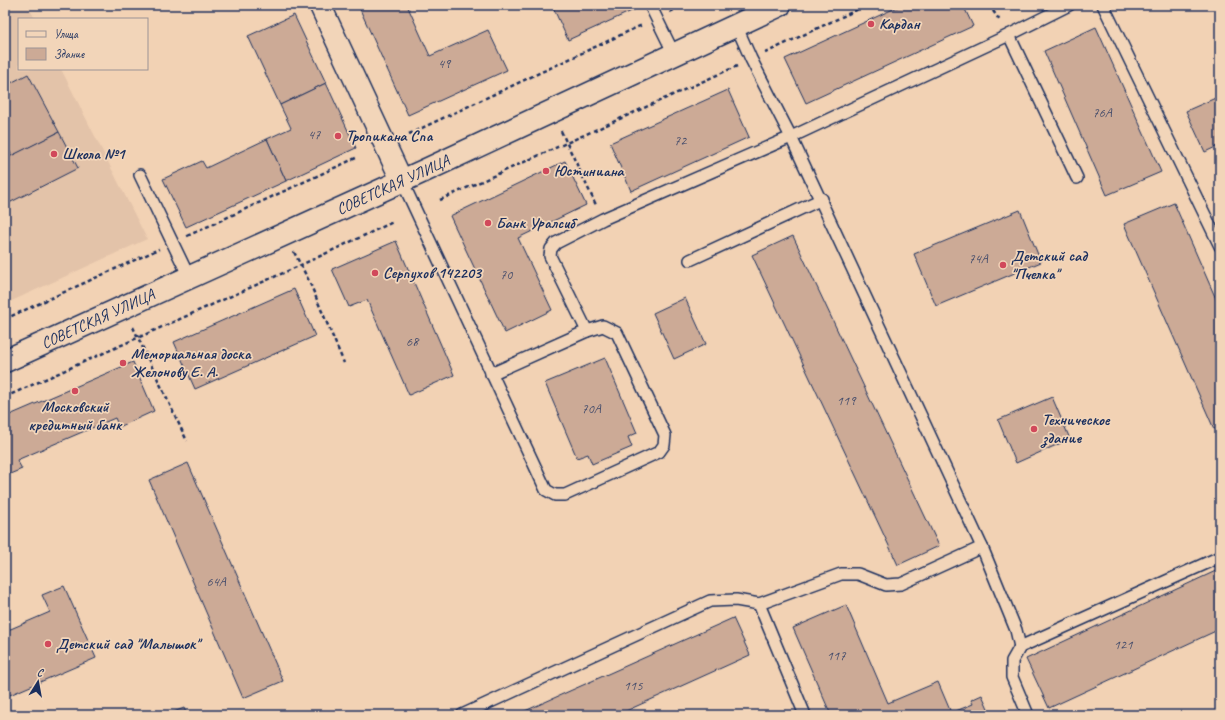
<svg xmlns="http://www.w3.org/2000/svg" width="1225" height="720" viewBox="0 0 1225 720" font-family="Caveat,sans-serif">
<style>
.built{fill:#e3c3a9}
.building{fill:#ccaa96;stroke:#1b2f5e}
.lines{fill:none;stroke-linecap:round;stroke-linejoin:round}
.lane-casing{stroke:#1b2f5e;stroke-width:14}
.street-casing{stroke:#1b2f5e;stroke-width:24}
.secondary-casing{stroke:#1b2f5e;stroke-width:25}
.path{stroke:#1b2f5e;stroke-width:2.5;stroke-dasharray:4 3;stroke-linecap:butt}
.lane{stroke:#f2d5b9;stroke-width:11}
.street{stroke:#f2d5b9;stroke-width:21}
.secondary{stroke:#f2d5b9;stroke-width:22}
.poi-dot{fill:#d1495b;stroke:#f2d5b9;stroke-width:1.5}
.labels{text-anchor:middle;dominant-baseline:central;stroke-width:3.5;stroke-linejoin:round;paint-order:stroke}
.number-label{font-size:14px;fill:#474e6c}
.poi-label{font-size:16px;font-weight:bold;fill:#1b2f5e;stroke:#f2d5b9;text-anchor:start}
.street-label{font-size:16px;fill:#1b2f5e;stroke:#f2d5b9}
</style>
<rect width="100%" height="100%" fill="#f2d2b4"/>
<filter id="ink" filterUnits="userSpaceOnUse"><feTurbulence type="fractalNoise" baseFrequency=".025" numOctaves="2"/><feDisplacementMap in="SourceGraphic" scale="8" xChannelSelector="R" yChannelSelector="G"/><feConvolveMatrix kernelMatrix="1 2 1 2 8 2 1 2 1" color-interpolation-filters="sRGB"/></filter>
<g filter="url(#ink)">
<polygon class="built" points="5,5 28,5 35,19 19,19 19,69 61,69 147,239 5,304"/>
<g class="building">
<polygon points="358,5 407,5 430,56 488,30 507,70 408,115"/>
<polygon points="552,5 634,5 636,9 568,40"/>
<polygon points="902,5 963,5 973,26 806,103 785,59"/>
<polygon points="294,15 326,83 280,105 248,36"/>
<polygon points="1096,27 1161,172 1107,195 1044,51"/>
<polygon points="28,74 59,132 12,156 5,142 5,86"/>
<polygon points="326,83 356,148 286,181 267,139 291,128 280,105"/>
<polygon points="728,90 749,137 631,191 610,143"/>
<polygon points="1220,96 1220,145 1205,152 1186,111"/>
<polygon points="59,132 78,168 5,205 5,159"/>
<polygon points="267,139 286,181 186,227 163,179 202,161 206,168"/>
<polygon points="565,161 586,205 518,238 552,310 505,333 450,216"/>
<polygon points="1174,203 1220,308 1220,427 1214,429 1124,224"/>
<polygon points="1020,210 1041,262 936,306 914,254"/>
<polygon points="793,236 939,546 898,565 752,255"/>
<polygon points="396,241 454,375 409,395 367,300 349,307 332,269"/>
<polygon points="294,289 315,336 195,389 174,342"/>
<polygon points="685,298 706,344 674,359 653,313"/>
<polygon points="605,358 637,433 628,437 632,447 592,464 588,454 577,458 545,383"/>
<polygon points="133,362 154,411 119,427 115,418 17,460 22,469 5,476 5,417"/>
<polygon points="1052,397 1070,439 1016,463 998,420"/>
<polygon points="188,463 283,681 243,698 149,480"/>
<polygon points="1220,569 1220,629 1049,708 1026,659"/>
<polygon points="64,586 96,658 5,697 5,628 6,631 50,612 42,595"/>
<polygon points="846,605 888,703 938,682 952,715 831,715 793,628"/>
<polygon points="733,618 750,655 617,715 516,715"/>
<polygon points="982,695 991,715 952,715 951,713 973,704 971,700"/>
<polygon points="184,708 187,715 166,715"/>
</g>
<g class="lines">
<defs>
<g id="lane">
<polyline points="650,5 674,54"/>
<polyline points="1103,5 1220,246"/>
<polyline points="1009,35 1077,178"/>
<polyline points="140,175 189,277"/>
<polyline points="402,181 546,490 555,495 565,495 659,452 664,445 665,435 617,333 603,326 587,331"/>
<polyline points="690,260 822,199"/>
<polyline points="491,374 587,331 550,256 551,249 556,243 603,219 791,137 751,59 736,25"/>
<polyline points="759,604 805,715"/>
<polyline points="1020,647 1016,630 982,547 791,137 1009,35 1069,5"/>
<polyline points="462,715 710,601 736,600 759,604 841,574 858,574 886,585 901,584 982,547"/>
<polyline points="1028,715 1012,677 1012,661 1020,647 1220,557"/>
</g>
<polyline id="street" points="320,5 402,181"/>
<g id="secondary">
<path id="s1" d="M5,361L426,170L780,5"/>
</g>
</defs>
<use href="#lane" class="lane-casing"/>
<use href="#street" class="street-casing"/>
<use href="#secondary" class="secondary-casing"/>
<g class="path">
<polyline points="989,5 1000,21"/>
<polyline points="670,12 684,5"/>
<polyline points="765,53 867,5"/>
<polyline points="561,131 596,205"/>
<polyline points="409,134 642,25"/>
<polyline points="440,200 737,66"/>
<polyline points="187,236 358,157"/>
<polyline points="294,252 309,281 344,363"/>
<polyline points="5,319 159,249"/>
<polyline points="133,327 187,441"/>
<polyline points="5,397 301,265 393,222"/>
</g>
<use href="#lane" class="lane"/>
<use href="#street" class="street"/>
<use href="#secondary" class="secondary"/>
</g>
</g>
<g class="poi-dot">
<circle cx="871" cy="24" r="4"/>
<circle cx="338" cy="136" r="4"/>
<circle cx="54" cy="154" r="4"/>
<circle cx="546" cy="171" r="4"/>
<circle cx="488" cy="223" r="4"/>
<circle cx="1003" cy="265" r="4"/>
<circle cx="375" cy="273" r="4"/>
<circle cx="123" cy="363" r="4"/>
<circle cx="75" cy="391" r="4"/>
<circle cx="1034" cy="429" r="4"/>
<circle cx="48" cy="644" r="4"/>
</g>
<g class="labels">
<g class="number-label">
<text x="444" y="63">49</text>
<text x="1102" y="112">76А</text>
<text x="314" y="134">47</text>
<text x="680" y="140">72</text>
<text x="978" y="258">74А</text>
<text x="506" y="274">70</text>
<text x="412" y="341">68</text>
<text x="846" y="400">119</text>
<text x="591" y="408">70А</text>
<text x="216" y="581">64А</text>
<text x="1123" y="644">121</text>
<text x="836" y="655">117</text>
<text x="633" y="685">115</text>
</g>
<g class="poi-label">
<text x="879" y="24">Кардан</text>
<text x="346" y="136">Тропикана Спа</text>
<text x="62" y="154">Школа №1</text>
<text x="554" y="171">Юстиниана</text>
<text x="496" y="223">Банк Уралсиб</text>
<text x="1011" y="256">Детский сад<tspan x="1011" dy="18">"Пчелка"</tspan></text>
<text x="383" y="273">Серпухов 142203</text>
<text x="131" y="354">Мемориальная доска<tspan x="131" dy="18">Желонову Е. А.</tspan></text>
<text x="75" y="407" text-anchor="middle">Московский<tspan x="75" dy="18">кредитный банк</tspan></text>
<text x="1042" y="420">Техническое<tspan x="1042" dy="18">здание</tspan></text>
<text x="56" y="644">Детский сад "Малышок"</text>
</g>
<g class="street-label">
<text stroke="none"><textPath href="#s1" startOffset="426">СОВЕТСКАЯ УЛИЦА</textPath></text>
<text stroke="none"><textPath href="#s1" startOffset="102">СОВЕТСКАЯ УЛИЦА</textPath></text>
</g>
</g>
<rect width="1225" height="720" fill="none" stroke="#f2d5b9" stroke-width="20"/>
<rect x="10" y="10" width="1205" height="700" fill="none" stroke="#1b2f5e" stroke-width="1.5" filter="url(#ink)"/>
<rect x="18" y="18" width="130" height="52" fill="#f2d5b9" stroke="#9c9395"/>
<rect x="26" y="31" width="20" height="6" fill="#f2d5b9" stroke="#9c9395"/>
<text x="54" y="38" font-size="12" fill="#1b2f5e">Улица</text>
<rect x="26" y="48" width="20" height="12" fill="#ccaa96" stroke="#9c9395"/>
<text x="54" y="58" font-size="12" fill="#1b2f5e">Здание</text>
<g transform="translate(38 682) rotate(11)" stroke="#f2d5b9" stroke-width="3" paint-order="stroke">
<path d="M0-3L7 15L0 10L-7 15Z" fill="#1b2f5e"/>
<text y="-6" font-size="11" font-weight="bold" text-anchor="middle" fill="#1b2f5e">С</text>
</g>
</svg>
